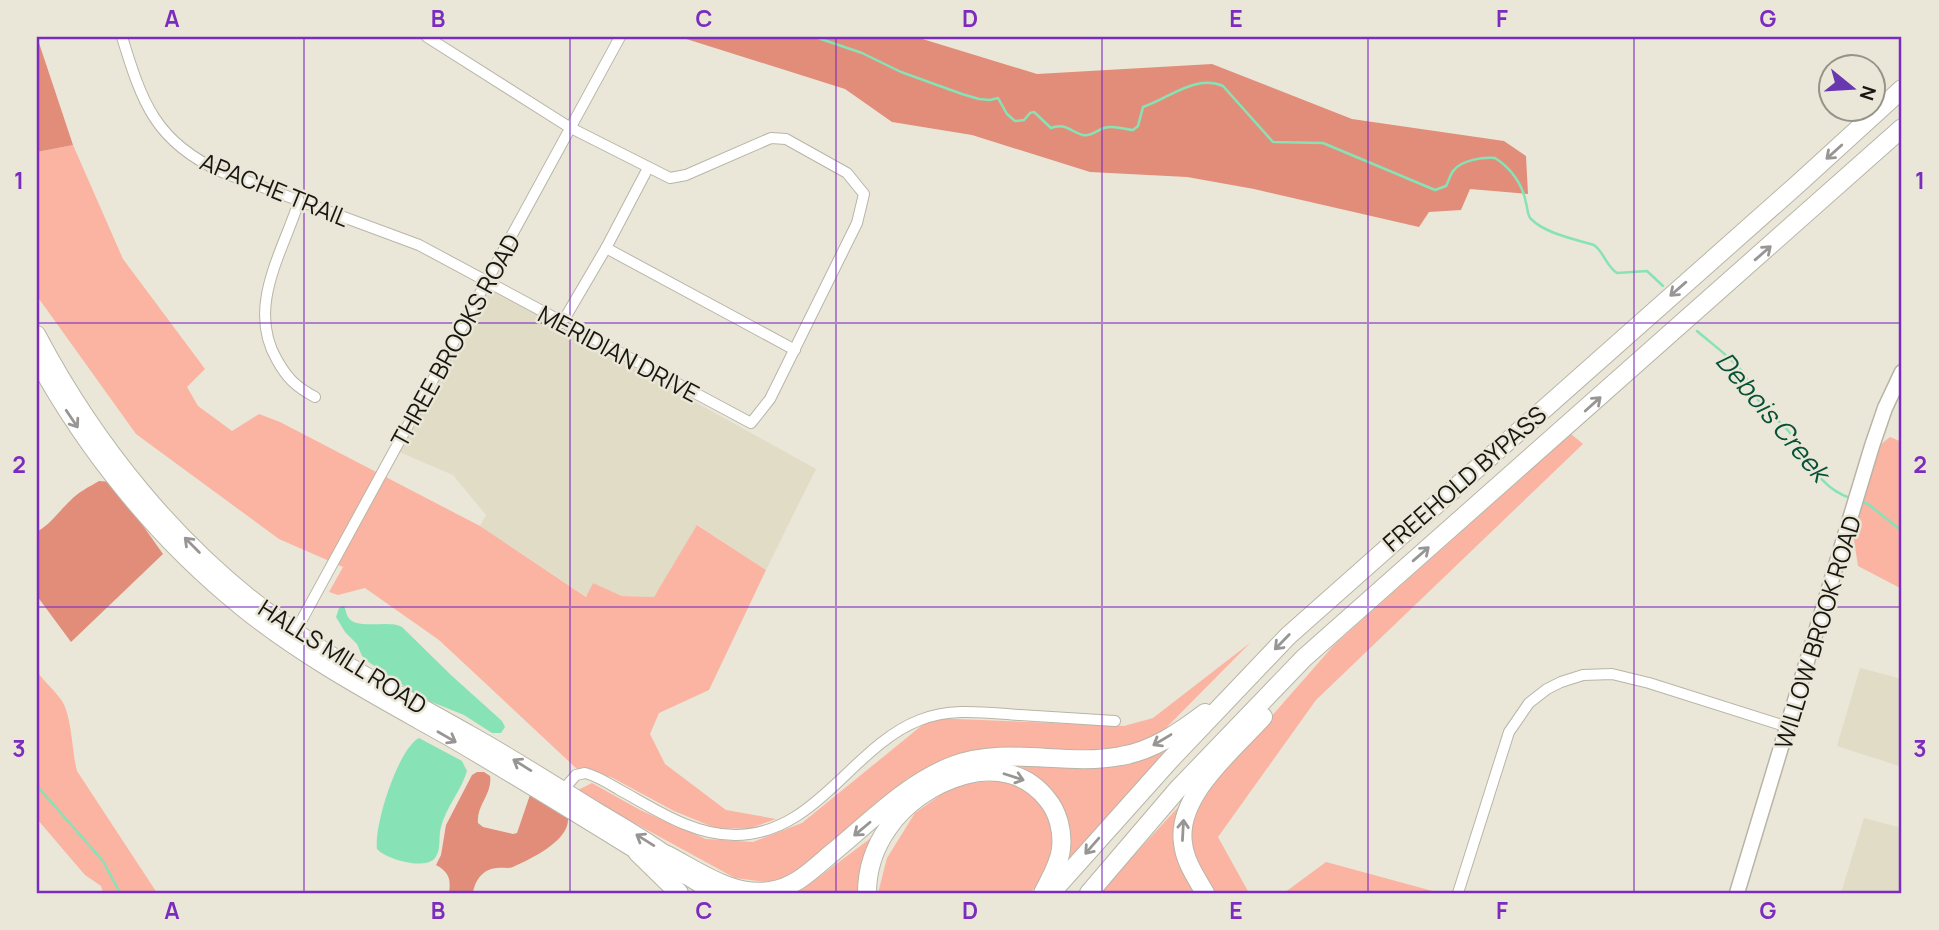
<svg xmlns="http://www.w3.org/2000/svg" width="1939" height="930" viewBox="0 0 1939 930" font-family="Manrope,sans-serif">
<style>
.built{fill:#e1dcc6}
.green{fill:#fbb3a2}
.forest{fill:#e28d7a}
.water{fill:#87e2b6}
.lines{fill:none;stroke-linecap:round;stroke-linejoin:round}
.stream{stroke:#87e2b6;stroke-width:2.5}
.street-casing{stroke:#b8b5a7;stroke-width:12}
.secondary-casing{stroke:#b8b5a7;stroke-width:17}
.primary-casing{stroke:#b8b5a7;stroke-width:18}
.highway-casing{stroke:#b8b5a7;stroke-width:20}
.street{stroke:#fff;stroke-width:10}
.secondary{stroke:#fff;stroke-width:14}
.primary{stroke:#fff;stroke-width:16}
.highway{stroke:#fff;stroke-width:18}
.oneway{stroke:#979694}
.grid{fill:none;stroke:#7b2cbf;stroke-width:2;stroke-opacity:0.55}
.labels{text-anchor:middle;dominant-baseline:central;stroke-width:5;stroke-linejoin:round;paint-order:stroke}
.street-label{font-size:24px;fill:#171611;stroke:#eae7d8}
.water-label{font-size:26px;font-style:italic;fill:#055237;stroke:#eae7d8}
.neatline{fill:none;stroke:#7b2cbf;stroke-width:2.5}
.grid-label{font-size:23px;text-anchor:middle;font-weight:bold;fill:#7b2cbf}
</style>
<rect width="100%" height="100%" fill="#eae7d8"/>
<g class="built">
<polygon points="488,287 816,469 766,570 698,525 654,597 622,596 593,583 587,597 480,526 486,515 453,475 397,451"/>
<polygon points="1860,668 1902,679 1902,767 1837,746"/>
<polygon points="1864,818 1902,828 1902,893 1841,893"/>
</g>
<g class="green">
<polygon points="73,145 123,259 205,369 187,387 198,406 232,431 259,414 280,422 480,526 586,597 593,583 622,596 654,597 697,525 766,570 709,690 659,713 650,734 665,764 726,810 776,819 751,828 718,829 674,811 611,777 577,769 439,640 365,588 338,595 329,592 343,567 279,539 136,434 37,296 37,152"/>
<polygon points="1571,434 1583,444 1316,700 1218,837 1249,893 1213,893 1195,866 1188,828 1197,801 1334,645"/>
<polygon points="1890,437 1902,442 1902,589 1858,566 1850,514 1865,457"/>
<polygon points="1250,643 1158,736 1122,748 970,753 908,778 823,855 774,883 735,878 576,791 592,783 640,810 706,839 753,842 802,823 931,718 1124,726 1153,718"/>
<path d="M37,672C45,682 55,691 62,701C72,717 72,752 77,771L157,893H103L101,886L85,875L37,819Z"/>
<polygon points="1164,752 1064,871 1069,821 1042,782 1016,763 1128,763"/>
<polygon points="1008,780 1040,799 1054,820 1055,849 1050,870 1030,893 878,893 887,858 915,813 956,784"/>
<polygon points="1183,802 1176,856 1198,893 1099,893"/>
<polygon points="875,835 859,878 858,893 793,893 803,889"/>
<polygon points="1326,862 1440,893 1284,893"/>
</g>
<g class="forest">
<polygon points="37,37 73,145 37,152"/>
<polygon points="680,37 916,37 1037,74 1212,64 1352,119 1504,141 1526,156 1528,194 1470,189 1461,210 1429,212 1419,227 1254,189 1187,177 1090,172 972,135 892,122 845,89"/>
<path d="M99,481L112,482L163,554L71,642L37,596V532C53,522 57,513 70,501C78,492 89,487 99,481Z"/>
<path d="M477,772H484L490,776C493,793 476,806 478,823L483,827L513,834L517,833L530,795L568,819C569,841 531,859 513,867C508,869 503,867 497,868C483,869 475,880 473,893H449C451,879 449,872 436,865L441,855L446,825L472,775Z"/>
</g>
<g class="water">
<path d="M344,606C346,610 346,614 348,617C356,631 389,619 402,627L452,676L502,721L505,727L501,733H492L464,715L422,698L370,663L362,656L357,644L345,632L336,617L339,608Z"/>
<path d="M419,738L462,761L467,771C461,791 446,807 441,827C438,837 442,851 434,859C423,870 386,859 377,849C374,825 398,749 419,738Z"/>
</g>
<g class="lines">
<g class="stream">
<path d="M815,37L862,53L901,72L962,94L979,99L990,100L998,98L1007,114L1015,121L1024,120L1030,113L1034,112L1051,128C1065,122 1071,132 1083,135C1091,137 1097,130 1104,128C1113,125 1124,129 1133,130L1138,126L1143,107C1168,99 1195,74 1223,86L1273,142L1323,143L1435,190L1446,186C1449,181 1450,174 1454,170C1462,160 1483,157 1495,158C1511,168 1523,185 1526,203C1528,209 1527,215 1531,219C1546,234 1575,239 1594,245C1604,252 1606,266 1617,273L1647,271L1663,286"/>
<path d="M1697,331C1712,344 1729,356 1742,371C1750,382 1753,394 1761,404C1767,413 1777,419 1785,427C1808,452 1813,485 1850,498"/>
<polyline points="1863,502 1868,504 1902,531"/>
<polyline points="37,786 103,861 120,893"/>
</g>
<defs>
<g id="street">
<path d="M122,37C142,102 155,142 222,172L419,245L751,423L770,399L857,223L864,194L847,173L786,139L771,138L686,175L670,178L569,127L427,37"/>
<polyline points="648,168 606,248 795,350"/>
<path d="M299,201C283,252 246,307 277,360C287,378 296,387 315,397"/>
<polyline points="562,323 606,248"/>
<polyline points="293,636 620,37"/>
<path d="M563,790L576,775L585,773C597,776 608,783 618,789C655,809 692,835 735,835C816,835 852,746 920,720C952,707 987,713 1020,715C1052,717 1083,719 1115,721"/>
<polyline points="1458,893 1509,732 1529,703 1547,689 1561,682 1583,675 1612,674 1649,683 1788,727"/>
</g>
<polyline id="secondary" points="1737,893 1872,446 1885,408 1902,372"/>
<g id="primary">
<path d="M37,334C95,444 177,546 278,619C338,663 405,697 470,734C513,758 555,785 597,811C624,827 652,843 677,862"/>
<path d="M37,361C88,454 159,541 242,608C305,659 377,697 448,737C524,781 599,828 674,874L686,876L714,893"/>
</g>
<g id="highway">
<polyline points="637,852 679,893"/>
<path d="M667,855C698,871 733,897 770,891C795,888 813,869 832,853C870,822 906,784 952,766C1006,745 1065,767 1121,756C1152,751 1180,732 1205,713"/>
<path d="M867,893C867,869 874,848 888,828C920,781 1004,744 1047,799C1058,812 1063,831 1061,849C1059,865 1050,879 1043,893"/>
<polyline points="1051,893 1170,760 1288,636 1799,183 1902,89"/>
<polyline points="1089,893 1177,790 1304,658 1902,128"/>
<path d="M1205,893C1196,877 1185,862 1183,843C1176,796 1233,750 1263,717"/>
</g>
</defs>
<use href="#street" class="street-casing"/>
<use href="#secondary" class="secondary-casing"/>
<use href="#primary" class="primary-casing"/>
<use href="#highway" class="highway-casing"/>
<use href="#street" class="street"/>
<use href="#secondary" class="secondary"/>
<use href="#primary" class="primary"/>
<use href="#highway" class="highway"/>
</g>
<defs><path id="oneway-shaft" d="M-6 0H5M1.5-3L5.5 0L1.5 3" fill="none" stroke-width="1.6" stroke-linecap="round" stroke-linejoin="round" transform="scale(1.75)"/></defs>
<g class="oneway">
<use href="#oneway-shaft" transform="translate(1834 152) rotate(138)"/>
<use href="#oneway-shaft" transform="translate(1763 253) rotate(-41)"/>
<use href="#oneway-shaft" transform="translate(1678 289) rotate(139)"/>
<use href="#oneway-shaft" transform="translate(1593 404) rotate(-42)"/>
<use href="#oneway-shaft" transform="translate(72 419) rotate(56)"/>
<use href="#oneway-shaft" transform="translate(192 545) rotate(-135)"/>
<use href="#oneway-shaft" transform="translate(1421 554) rotate(-41)"/>
<use href="#oneway-shaft" transform="translate(1282 642) rotate(134)"/>
<use href="#oneway-shaft" transform="translate(447 737) rotate(30)"/>
<use href="#oneway-shaft" transform="translate(1162 740) rotate(149)"/>
<use href="#oneway-shaft" transform="translate(522 765) rotate(-148)"/>
<use href="#oneway-shaft" transform="translate(1014 777) rotate(18)"/>
<use href="#oneway-shaft" transform="translate(862 829) rotate(140)"/>
<use href="#oneway-shaft" transform="translate(1183 830) rotate(-87)"/>
<use href="#oneway-shaft" transform="translate(645 840) rotate(-148)"/>
<use href="#oneway-shaft" transform="translate(1092 846) rotate(131)"/>
</g>
<path class="grid" d="M304,37V893M570,37V893M836,37V893M1102,37V893M1368,37V893M1634,37V893M37,323H1902M37,607H1902"/>
<g class="labels">
<g class="street-label">
<text transform="translate(275 189) rotate(22)">APACHE TRAIL</text>
<text transform="translate(455 340) rotate(-61)">THREE BROOKS ROAD</text>
<text transform="translate(619 353) rotate(28)">MERIDIAN DRIVE</text>
<text transform="translate(1464 478) rotate(-41)">FREEHOLD BYPASS</text>
<text transform="translate(1817 632) rotate(-73)">WILLOW BROOK ROAD</text>
<text transform="translate(343 656) rotate(32)">HALLS MILL ROAD</text>
</g>
<g class="water-label">
<text transform="translate(1773 416) rotate(50)">Debois Creek</text>
</g>
</g>
<rect width="1939" height="930" fill="none" stroke="#eae7d8" stroke-width="77"/>
<g transform="translate(1852 88) rotate(108)"><circle r="33" fill="#eae7d8" stroke="#969388" stroke-width="2"/>
<path d="M0-5L12 26L0 18L-12 26Z" fill="#6738af"/>
<text y="-10" font-size="19" font-weight="bold" text-anchor="middle" fill="#171611">N</text>
</g>
<rect x="38" y="38" width="1862" height="854" class="neatline"/>
<g class="grid-label">
<text x="172" y="27">A</text>
<text x="438" y="27">B</text>
<text x="704" y="27">C</text>
<text x="970" y="27">D</text>
<text x="1236" y="27">E</text>
<text x="1502" y="27">F</text>
<text x="1768" y="27">G</text>
<text x="19" y="189">1</text>
<text x="1920" y="189">1</text>
<text x="19" y="473">2</text>
<text x="1920" y="473">2</text>
<text x="19" y="757">3</text>
<text x="1920" y="757">3</text>
<text x="172" y="919">A</text>
<text x="438" y="919">B</text>
<text x="704" y="919">C</text>
<text x="970" y="919">D</text>
<text x="1236" y="919">E</text>
<text x="1502" y="919">F</text>
<text x="1768" y="919">G</text>
</g>
</svg>
